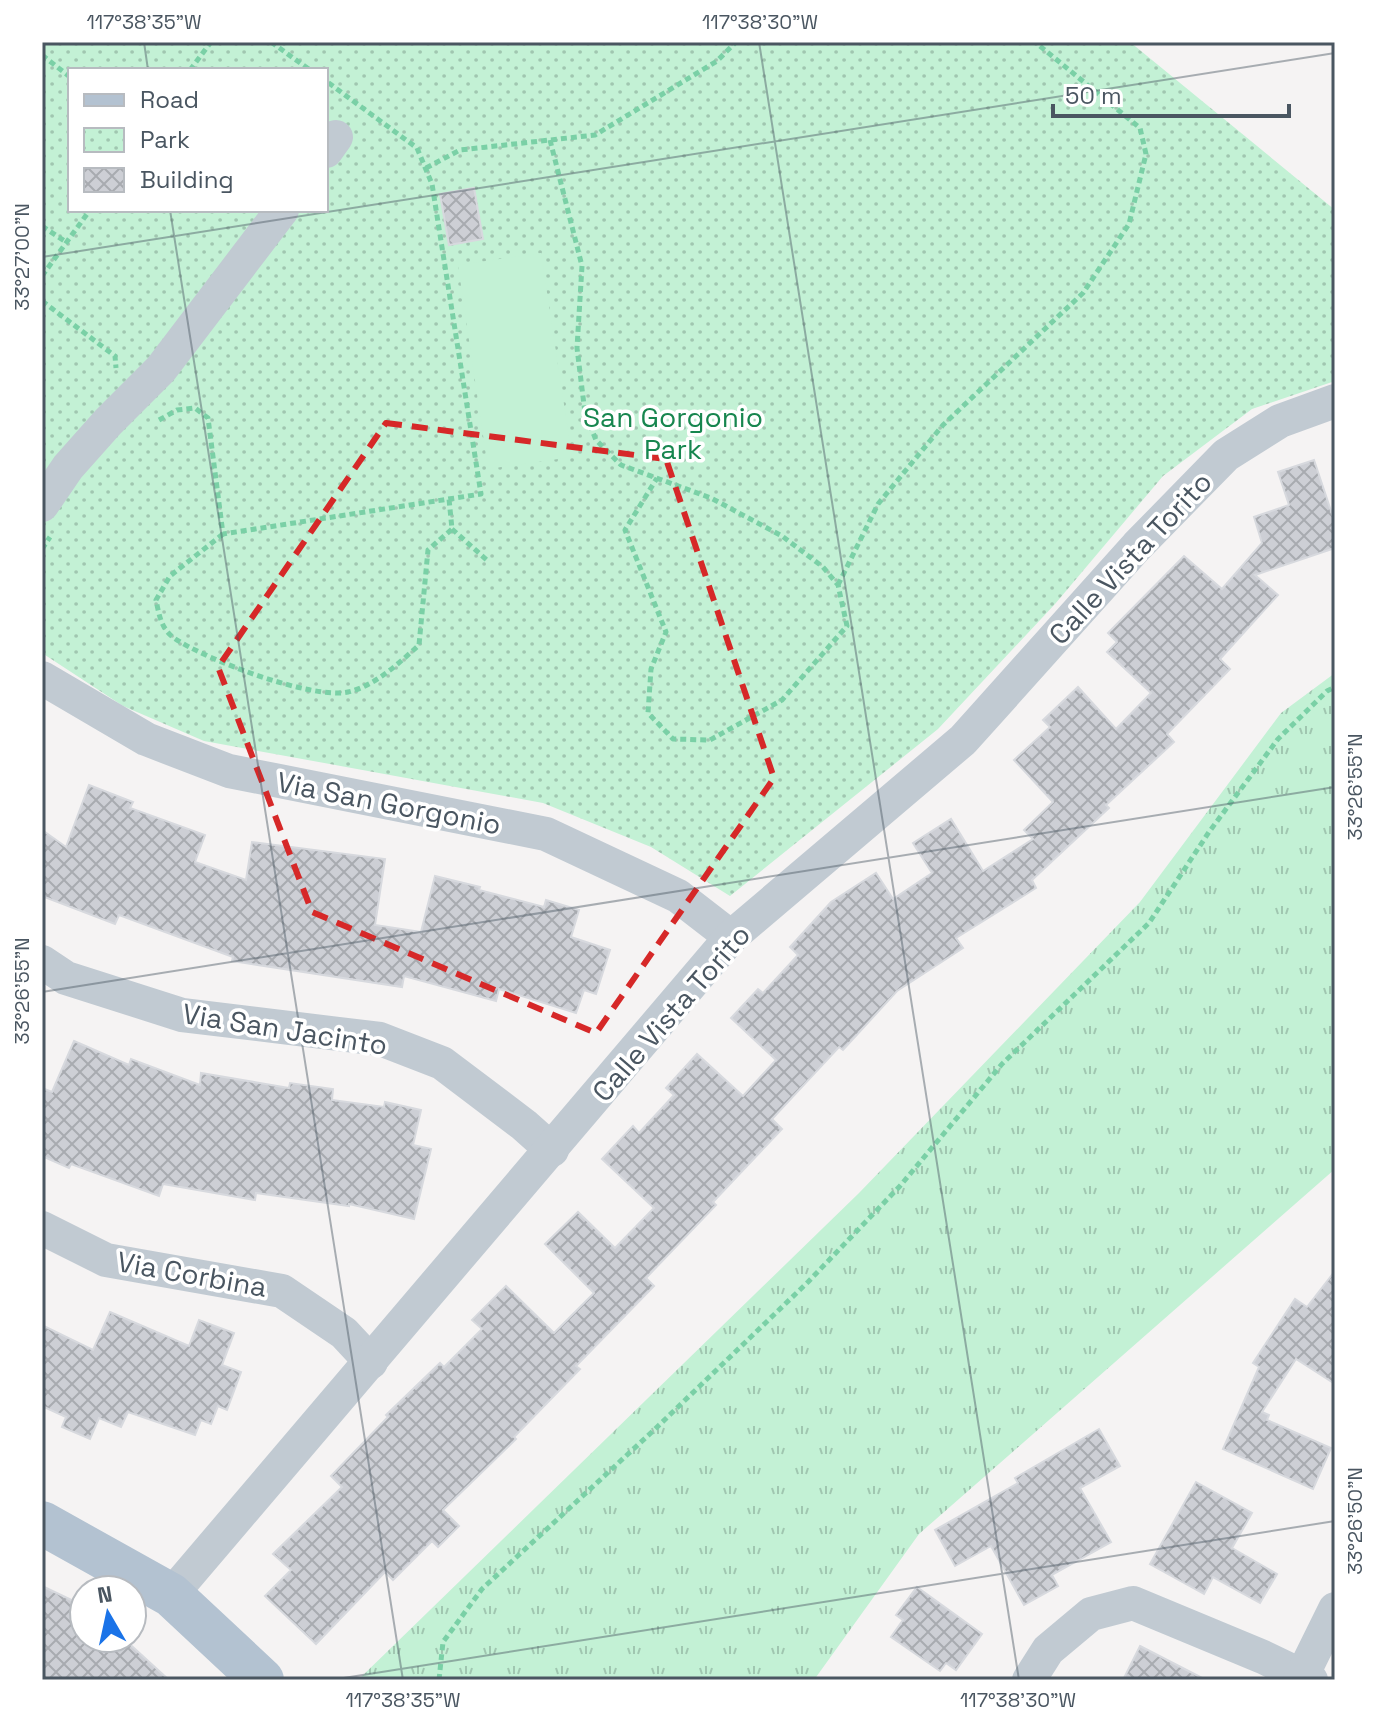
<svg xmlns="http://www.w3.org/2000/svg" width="1377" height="1722" viewBox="0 0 1377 1722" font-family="'Space Grotesk',sans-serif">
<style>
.grass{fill:url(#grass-tufts)}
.park{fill:url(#park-dots);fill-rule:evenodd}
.pitch{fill:#c3f1d5}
.building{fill:url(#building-cross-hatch);stroke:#d7d9de;stroke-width:2}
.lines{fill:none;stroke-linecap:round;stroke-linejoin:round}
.path{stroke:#7ad0a6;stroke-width:5;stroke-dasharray:6 4;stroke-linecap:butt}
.minor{stroke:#c1cad2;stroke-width:34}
.major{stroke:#b3c2d1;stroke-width:44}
.marked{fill:none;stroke:#d62828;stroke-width:6;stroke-dasharray:16 10;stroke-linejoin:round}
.ticks{fill:none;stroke:#4a5661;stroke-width:2;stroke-opacity:0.45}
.labels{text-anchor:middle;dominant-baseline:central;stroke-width:7;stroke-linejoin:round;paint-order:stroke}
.park-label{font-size:28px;fill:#17864f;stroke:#fff}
.street-label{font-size:28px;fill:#4a5661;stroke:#fff}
.neatline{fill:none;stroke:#4a5661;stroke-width:3}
.ticks-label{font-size:20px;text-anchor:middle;fill:#4a5661}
</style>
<defs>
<pattern id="grass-tufts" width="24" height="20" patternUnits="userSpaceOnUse" patternTransform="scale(2)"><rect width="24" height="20" fill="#c3f1d5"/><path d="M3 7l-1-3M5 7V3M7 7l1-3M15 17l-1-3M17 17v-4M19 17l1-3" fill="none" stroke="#a0c6b0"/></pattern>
<pattern id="park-dots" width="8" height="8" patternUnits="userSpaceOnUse" patternTransform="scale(2)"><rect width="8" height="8" fill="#c3f1d5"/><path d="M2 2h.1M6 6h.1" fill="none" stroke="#a0c6b0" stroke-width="1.8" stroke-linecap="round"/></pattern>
<pattern id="building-cross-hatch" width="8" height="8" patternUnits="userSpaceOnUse" patternTransform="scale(2)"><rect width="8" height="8" fill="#cdcfd5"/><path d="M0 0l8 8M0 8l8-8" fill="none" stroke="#a8abb0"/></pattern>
</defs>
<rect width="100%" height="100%" fill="#f5f3f3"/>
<polygon class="grass" points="1335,673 1335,1169 919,1534 814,1680 358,1680 859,1193 1140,902 1281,713"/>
<path class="park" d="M42,42H1130L1335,210V381L1252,409L1163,476L1055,604L938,729L730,896L651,847L543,803L204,741L123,706L42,653ZM70,70H326V210H70Z"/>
<polygon class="pitch" points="541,253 572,457 488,469 458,265"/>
<g class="building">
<polygon points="474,188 483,239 449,245 440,194"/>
<polygon points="1314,460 1335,523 1335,548 1255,575 1278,595 1220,659 1230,669 1167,734 1174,742 1106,805 1109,808 1032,880 1036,888 956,938 963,948 897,991 843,1050 839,1047 772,1119 782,1129 713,1202 716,1205 646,1278 654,1286 576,1366 580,1369 514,1437 516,1439 443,1510 459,1526 438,1547 432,1541 393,1580 385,1572 316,1644 265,1596 291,1570 273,1554 342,1487 331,1476 388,1417 386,1415 440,1363 444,1367 482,1329 472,1320 506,1286 554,1333 594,1293 545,1244 578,1212 615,1248 654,1208 602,1159 633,1126 639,1133 674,1095 666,1088 697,1054 743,1096 776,1060 731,1018 758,989 763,993 798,955 790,947 831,902 876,873 893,899 932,873 913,843 951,819 983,871 1033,839 1024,830 1053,802 1014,760 1050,727 1043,720 1078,687 1116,729 1151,693 1107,652 1117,642 1108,633 1184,556 1222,589 1262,543 1254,517 1289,505 1278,472"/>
<polygon points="89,785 133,802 130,808 205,835 195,862 246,880 252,842 385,859 375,925 421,932 435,876 480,887 479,890 544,907 546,900 579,910 571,937 610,950 596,994 584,990 576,1013 499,989 496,1001 404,976 402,987 232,961 233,957 119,915 115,924 42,896 42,830 66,847"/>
<polygon points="74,1041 129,1065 131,1059 200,1085 201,1073 289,1088 290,1083 333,1089 332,1100 384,1107 385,1102 421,1110 413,1145 431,1149 414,1219 349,1204 349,1206 256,1193 255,1200 163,1184 159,1196 71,1164 69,1168 42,1156 42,1088 52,1092"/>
<polygon points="1335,1271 1335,1384 1296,1359 1262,1412 1269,1415 1267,1420 1331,1448 1313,1489 1223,1449 1259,1367 1253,1363 1295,1299 1307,1307"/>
<polygon points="110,1312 189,1346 199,1320 234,1333 222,1365 241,1372 227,1410 218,1406 211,1424 201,1420 195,1435 128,1412 121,1427 99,1418 90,1439 62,1427 66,1417 42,1406 42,1325 93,1350"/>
<polygon points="1099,1429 1120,1466 1080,1488 1111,1542 1052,1575 1058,1586 1024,1605 991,1546 955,1566 935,1530 1018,1483 1015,1478"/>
<polygon points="1196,1482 1252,1513 1232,1548 1277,1574 1260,1603 1213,1577 1204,1594 1150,1564"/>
<polygon points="42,1586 84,1606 84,1638 123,1638 169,1680 42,1680"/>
<polygon points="917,1587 982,1634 956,1670 946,1663 940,1671 891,1637 903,1620 896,1615"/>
<polygon points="1140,1646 1206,1680 1123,1680"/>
</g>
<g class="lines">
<g class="path">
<polyline points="271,42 310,70"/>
<polyline points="42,55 70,77"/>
<polyline points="190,70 211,42"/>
<polyline points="550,140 582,266 577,348 585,413 596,440 621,465 711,498 782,536 823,567 838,585 847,626 782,700 710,740 673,739 648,713 651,669 666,632 625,530 657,478"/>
<polyline points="426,168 460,150 595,135 717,61 736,42"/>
<polyline points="42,226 66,242"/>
<polyline points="42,276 90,210"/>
<polyline points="42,301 115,356 116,368"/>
<polyline points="159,420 177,410 195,408 208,418 223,534 481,494 432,184 417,148 326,81"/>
<polyline points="452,529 489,562"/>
<path d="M223,534L170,576L156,600C159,614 161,629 174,638C204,659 312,700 348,692C375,686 399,663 419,645L428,550L452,529L449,499"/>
<polyline points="42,549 50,537"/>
<polyline points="838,585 878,504 943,425 1083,293 1129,224 1146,154 1140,128 1035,42"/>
<polyline points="439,1680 443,1642 482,1589 654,1430 808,1282 900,1186 1002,1064 1149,923 1209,832 1278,739 1327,691 1335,687"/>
</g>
<g class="minor">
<polyline points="326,151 336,137"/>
<polyline points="42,505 68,467 108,422 161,369 282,210"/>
<polyline points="42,678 146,739 229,771 546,834 678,896 731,937"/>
<polyline points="42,962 66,978 182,1015 380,1039 442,1063 524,1125 552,1150"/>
<polyline points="42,1228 106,1260 282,1291 344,1333 371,1362"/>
<polyline points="171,1595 731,937 963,740 1137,546 1226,455 1280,421 1335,401"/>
<polyline points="1029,1680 1048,1650 1091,1614 1133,1603 1263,1657 1311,1680"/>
<polyline points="1300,1680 1335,1609"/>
</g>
<polyline class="major" points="42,1523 171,1595 262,1680"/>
</g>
<path class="marked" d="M386,423L666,459L774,778L596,1033L312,912L218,667Z"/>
<path class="ticks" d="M144,42L148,70M759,42L1019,1680M170,210L403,1680M42,257L1335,53M42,992L1335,787M331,1680L1335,1521"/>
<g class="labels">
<g class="park-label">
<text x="673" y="417">San Gorgonio<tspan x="673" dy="32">Park</tspan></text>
</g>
<g class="street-label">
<text transform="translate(1130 558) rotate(-47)">Calle Vista Torito</text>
<text transform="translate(389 803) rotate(11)">Via San Gorgonio</text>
<text transform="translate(671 1013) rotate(-49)">Calle Vista Torito</text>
<text transform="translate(285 1029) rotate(9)">Via San Jacinto</text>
<text transform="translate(192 1274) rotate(10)">Via Corbina</text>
</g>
</g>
<rect width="1377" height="1722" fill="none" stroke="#ffffff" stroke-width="88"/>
<rect x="68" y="68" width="260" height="144" fill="#ffffff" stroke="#b7bbc0" stroke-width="2"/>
<rect x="84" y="94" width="40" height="12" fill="#b3c2d1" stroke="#b7bbc0" stroke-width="2"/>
<text x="140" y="108" font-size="24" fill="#4a5661">Road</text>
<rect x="84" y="128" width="40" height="24" fill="url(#park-dots)" stroke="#b7bbc0" stroke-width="2"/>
<text x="140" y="148" font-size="24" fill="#4a5661">Park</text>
<rect x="84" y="168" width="40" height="24" fill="url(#building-cross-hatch)" stroke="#b7bbc0" stroke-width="2"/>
<text x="140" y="188" font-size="24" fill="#4a5661">Building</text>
<g transform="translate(108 1614) rotate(351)"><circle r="38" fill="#ffffff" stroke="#b7bbc0" stroke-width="2"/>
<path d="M0-6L14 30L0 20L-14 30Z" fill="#1a73e8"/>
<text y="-12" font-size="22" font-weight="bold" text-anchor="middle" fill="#4a5661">N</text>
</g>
<path d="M1053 104v12h236v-12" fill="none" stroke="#4a5661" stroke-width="4"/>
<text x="1065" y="104" font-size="24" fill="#4a5661" stroke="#ffffff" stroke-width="6" paint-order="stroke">50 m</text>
<rect x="44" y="44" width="1289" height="1634" class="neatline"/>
<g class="ticks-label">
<text x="144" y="29">117°38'35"W</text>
<text x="760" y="29">117°38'30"W</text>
<text transform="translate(22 257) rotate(-90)" y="7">33°27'00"N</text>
<text transform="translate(1355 787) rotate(-90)" y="7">33°26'55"N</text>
<text transform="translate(22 991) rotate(-90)" y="7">33°26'55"N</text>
<text transform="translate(1355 1521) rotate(-90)" y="7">33°26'50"N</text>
<text x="403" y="1707">117°38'35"W</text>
<text x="1018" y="1707">117°38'30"W</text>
</g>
</svg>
